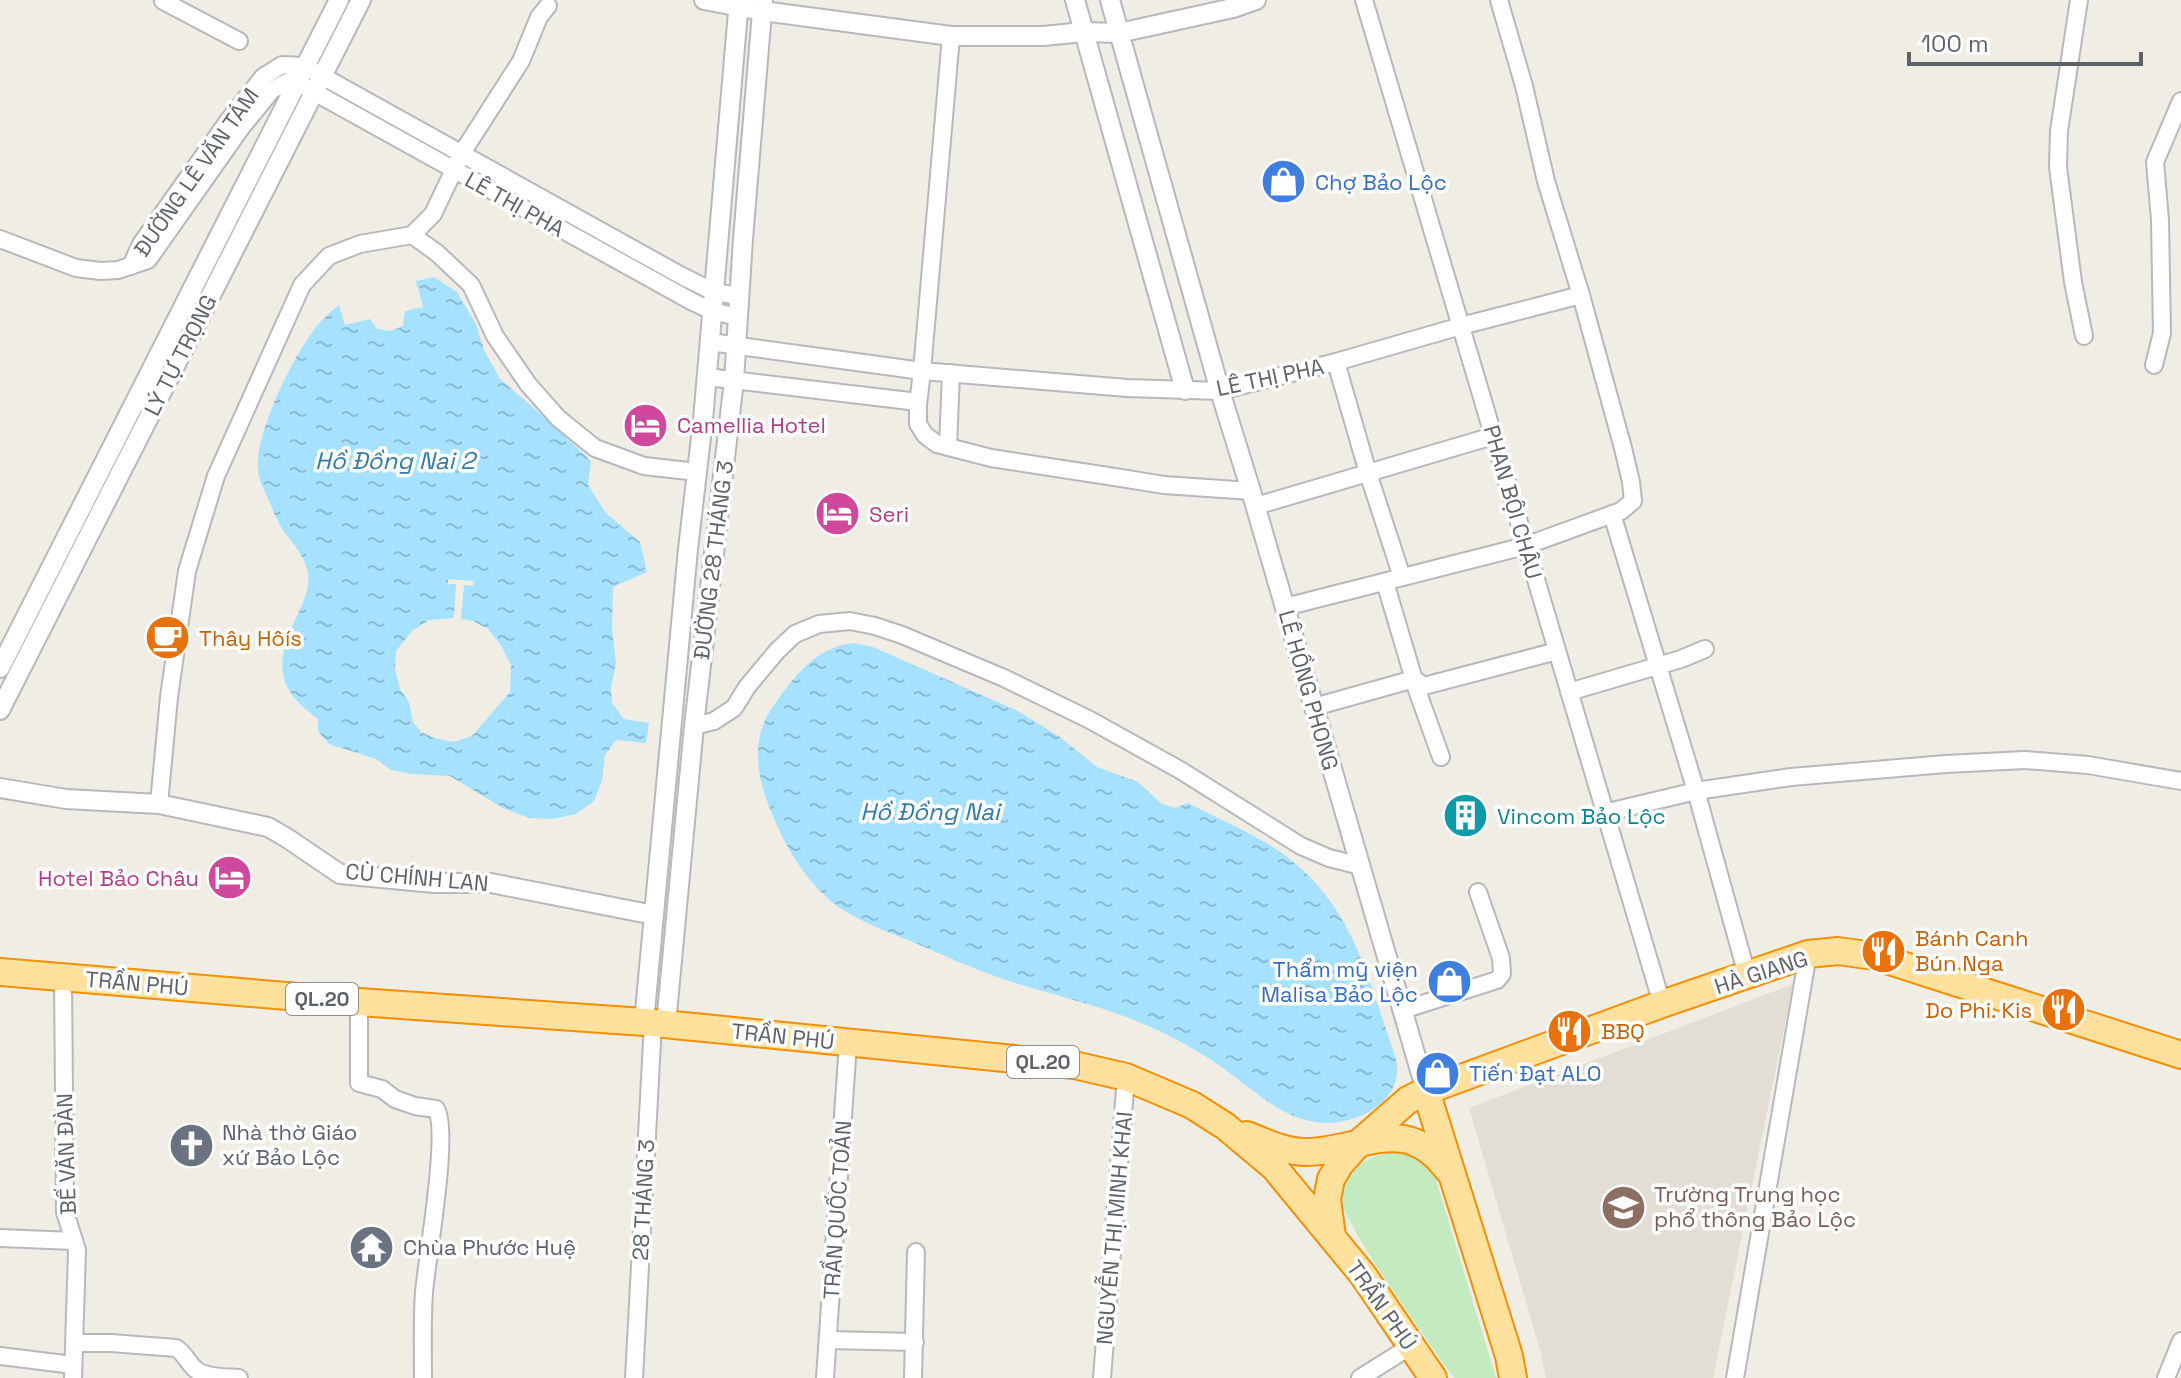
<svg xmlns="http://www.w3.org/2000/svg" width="2181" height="1378" viewBox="0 0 2181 1378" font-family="'Space Grotesk',sans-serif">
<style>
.education{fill:#e2ded6}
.green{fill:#c4eac0}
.water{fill:url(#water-ripples);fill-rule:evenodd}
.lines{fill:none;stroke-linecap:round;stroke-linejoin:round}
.minor-casing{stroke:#b5b9bd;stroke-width:20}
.tertiary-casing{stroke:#b5b9bd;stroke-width:22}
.trunk-casing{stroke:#f58f00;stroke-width:30}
.minor{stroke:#fff;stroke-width:16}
.tertiary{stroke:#fff;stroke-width:18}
.trunk{stroke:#ffe09c;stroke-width:26}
.labels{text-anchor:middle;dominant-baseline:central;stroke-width:7;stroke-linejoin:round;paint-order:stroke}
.shield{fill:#fff;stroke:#8d9195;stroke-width:2}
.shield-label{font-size:20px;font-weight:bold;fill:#5c6267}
.street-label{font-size:22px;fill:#5c6267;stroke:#fff}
.shop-label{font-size:22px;fill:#366cbe;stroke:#fff;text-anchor:start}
.hotel-label{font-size:22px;fill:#b23c85;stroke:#fff;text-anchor:start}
.food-label{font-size:22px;fill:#c56008;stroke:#fff;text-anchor:start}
.culture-label{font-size:22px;fill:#0d838f;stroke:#fff;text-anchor:start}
.worship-label{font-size:22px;fill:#5b616d;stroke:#fff;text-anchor:start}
.education-label{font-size:22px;fill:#785e54;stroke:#fff;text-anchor:start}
.water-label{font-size:24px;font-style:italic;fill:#3579a7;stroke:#fff}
</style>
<defs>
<pattern id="water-ripples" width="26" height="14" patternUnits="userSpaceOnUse" patternTransform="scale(2)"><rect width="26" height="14" fill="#a6e2ff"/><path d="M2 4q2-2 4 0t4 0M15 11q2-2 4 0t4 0" fill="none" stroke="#8abbd2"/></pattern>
</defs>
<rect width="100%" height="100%" fill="#f0ede5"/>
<polygon class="education" points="1793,984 1713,1378 1546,1378 1540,1350 1469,1108"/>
<path class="green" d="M1401,1150L1412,1153L1433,1170L1496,1378H1454C1434,1349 1338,1219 1340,1194C1342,1166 1378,1153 1401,1150Z"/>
<g class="water">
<path d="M434,277L457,292L476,324L484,350L500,379L549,421L591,461L588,485L605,512L640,542L647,572L613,587L612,629L616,663L611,688L612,703L624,719L649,723L646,743L616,740L605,755L602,780L594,801L576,814L553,819L529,818L503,808L450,776L412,774L391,770L376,759L329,744L318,731V719C277,689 274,665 295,620C302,605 310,591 308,574C306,555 291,543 281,527C276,518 272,508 268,499C265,491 259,480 258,471C254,433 296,349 321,321C327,315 333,310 339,305L345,325L370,319L377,329L391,331L403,326L405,311L423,307L416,281ZM448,579L474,581L473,586L464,585L461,619L473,621L488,629L500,644L511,665L510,692L472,736L454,742L434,738L421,732L413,722L409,702L400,689L395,669L396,651L412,631L429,620L454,618L456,584H448Z"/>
<path d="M854,643L873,647L1018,711L1060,737L1097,767L1138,782L1162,804L1175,808L1188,803C1222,821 1261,836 1291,860C1355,910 1371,987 1396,1059C1406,1103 1352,1128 1315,1122C1280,1117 1254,1090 1227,1071C1204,1054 1179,1040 1153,1028C1107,1007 1057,996 1009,981C976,970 945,956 913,942C886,931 856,921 832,902C801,876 781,839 767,801C756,770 752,737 772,708C792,679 816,646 854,643Z"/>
</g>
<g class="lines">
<defs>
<g id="minor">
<polyline points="1364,0 1662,1004"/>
<polyline points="2079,0 2059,131 2058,167 2073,282 2084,336"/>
<polyline points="163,1 239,41"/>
<polyline points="951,36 922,371 918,405 918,424 925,435 937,444 991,458 1121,478 1164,485 1251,491"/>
<polyline points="412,235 437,253 471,285 495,336 528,384 558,418 595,448 644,466 697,472"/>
<polyline points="0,239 76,268 100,271 118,270 148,260 241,128 272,90 289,81 296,82 314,92 691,301 712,311 738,317"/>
<polyline points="131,266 141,244 228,121 263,77 282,65 304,66 680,275 714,292 739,296"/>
<polyline points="710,342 922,371 1127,388 1220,391 1336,362 1461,326 1581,295"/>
<polyline points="1336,362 1368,473 1402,577"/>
<polyline points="2154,365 2162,333 2160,220 2155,162 2181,101"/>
<polyline points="707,377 918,402"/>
<polyline points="948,447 951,373"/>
<polyline points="1256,506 1493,436"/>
<polyline points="1612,514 1696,791 1747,975"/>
<polyline points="1385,582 1417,690 1441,757"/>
<polyline points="1285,607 1525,546 1621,511 1633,501 1631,482 1623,448 1581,295 1546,181 1524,86 1499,0"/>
<polyline points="1569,692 1681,659 1705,649"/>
<polyline points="1314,707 1414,679 1424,686 1557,651"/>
<polyline points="694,726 714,721 734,708 747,687 777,651 795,634 819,624 850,621 875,626 902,635 1004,678 1090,720 1180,770 1301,846 1329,858 1361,866"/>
<polyline points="159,804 169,697 187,571 216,476 302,285 329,256 360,244 412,235 433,214 462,153 521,61 539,17 548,6"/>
<polyline points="1604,813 1696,791 1791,777 1946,764 2025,760 2088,765 2181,781"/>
<polyline points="63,977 65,1212 77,1250 73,1378"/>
<path d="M359,1002V1083L382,1089L395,1099L415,1106L436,1109C450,1130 427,1258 424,1292C422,1320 423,1349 423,1378"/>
<polyline points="1403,1010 1497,980 1502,974 1501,958 1478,892"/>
<polyline points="0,1238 74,1241"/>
<polyline points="829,1340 915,1342"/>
<path d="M74,1343H111L176,1348C185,1354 187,1361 194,1368C204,1378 225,1377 239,1378"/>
<polyline points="0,1356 73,1365"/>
<polyline points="634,1378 653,1023"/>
<polyline points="825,1378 848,1043"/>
<polyline points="913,1378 916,1252"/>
<polyline points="1102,1378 1126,1077"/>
<polyline points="1360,1378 1411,1346"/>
<polyline points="1735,1378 1808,954"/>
<polyline points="2166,1378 2181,1341"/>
</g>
<g id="tertiary">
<polyline points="704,0 762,11 951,36 1043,36 1084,32 1119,33 1233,8 1256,0"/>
<polyline points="1075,0 1185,390"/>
<polyline points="1110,0 1220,391 1251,491 1426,1091"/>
<polyline points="0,668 339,0"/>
<polyline points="0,710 361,0"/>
<polyline points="0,788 66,799 159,804 268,827 287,838 340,874 434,883 491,883 654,915"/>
<polyline points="644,1022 688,549 703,420 739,0"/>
<polyline points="666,1024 694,726 734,380 743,239 763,0"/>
</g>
<g id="trunk">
<polyline points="0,972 359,1002 644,1022 1074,1065 1126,1077 1192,1105 1225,1126 1274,1167 1363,1275 1433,1378"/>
<polyline points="1426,1091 1509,1356 1513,1378"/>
<path d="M1247,1135C1267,1143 1285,1152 1306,1152C1362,1152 1404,1111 1448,1170"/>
<polyline points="1332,1237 1327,1199 1331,1179 1340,1164 1360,1142 1408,1100 1426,1091 1662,1004 1808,954 1838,951 1874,956 2181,1055"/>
</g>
</defs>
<use href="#minor" class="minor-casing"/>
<use href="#tertiary" class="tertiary-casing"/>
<use href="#trunk" class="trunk-casing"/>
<use href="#minor" class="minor"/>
<use href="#tertiary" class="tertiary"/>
<use href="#trunk" class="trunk"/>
</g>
<defs>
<symbol id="shop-disc" viewBox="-11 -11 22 22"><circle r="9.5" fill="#3f7fe0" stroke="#fff"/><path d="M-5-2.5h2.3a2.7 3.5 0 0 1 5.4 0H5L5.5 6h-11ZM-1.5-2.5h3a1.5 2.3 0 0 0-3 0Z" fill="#fff"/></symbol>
<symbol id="hotel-disc" viewBox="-11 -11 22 22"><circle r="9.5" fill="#d1479c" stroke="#fff"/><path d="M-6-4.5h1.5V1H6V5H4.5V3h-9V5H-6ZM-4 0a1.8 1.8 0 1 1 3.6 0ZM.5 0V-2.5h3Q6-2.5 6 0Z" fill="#fff"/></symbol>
<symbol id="cafe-disc" viewBox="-11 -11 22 22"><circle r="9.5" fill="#e8710a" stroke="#fff"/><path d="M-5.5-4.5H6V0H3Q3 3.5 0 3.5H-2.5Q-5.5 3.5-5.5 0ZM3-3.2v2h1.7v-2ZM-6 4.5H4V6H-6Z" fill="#fff"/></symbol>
<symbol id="building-disc" viewBox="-11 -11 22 22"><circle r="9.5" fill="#0f9aa8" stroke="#fff"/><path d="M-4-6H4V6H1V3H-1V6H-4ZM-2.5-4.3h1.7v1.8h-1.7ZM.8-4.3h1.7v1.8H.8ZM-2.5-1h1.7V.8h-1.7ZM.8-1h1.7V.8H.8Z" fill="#fff"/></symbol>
<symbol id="restaurant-disc" viewBox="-11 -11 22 22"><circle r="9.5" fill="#e8710a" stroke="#fff"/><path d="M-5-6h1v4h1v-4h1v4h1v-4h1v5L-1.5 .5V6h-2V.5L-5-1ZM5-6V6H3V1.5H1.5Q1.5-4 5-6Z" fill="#fff"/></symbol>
<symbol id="church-disc" viewBox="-11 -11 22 22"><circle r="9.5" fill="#6b7280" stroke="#fff"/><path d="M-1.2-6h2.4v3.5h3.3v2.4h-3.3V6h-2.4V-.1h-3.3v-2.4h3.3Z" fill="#fff"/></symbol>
<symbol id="school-disc" viewBox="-11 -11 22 22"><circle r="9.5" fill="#8d6e63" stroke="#fff"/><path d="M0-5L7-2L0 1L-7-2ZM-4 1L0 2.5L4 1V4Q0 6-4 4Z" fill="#fff"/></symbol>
<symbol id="temple-disc" viewBox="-11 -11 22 22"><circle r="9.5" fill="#6b7280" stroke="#fff"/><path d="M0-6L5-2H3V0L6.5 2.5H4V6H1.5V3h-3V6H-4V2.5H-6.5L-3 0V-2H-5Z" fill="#fff"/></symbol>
</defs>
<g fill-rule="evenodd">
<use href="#shop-disc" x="1258" y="156" width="51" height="51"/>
<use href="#hotel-disc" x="620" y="400" width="51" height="51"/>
<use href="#hotel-disc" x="812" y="488" width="51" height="51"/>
<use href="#cafe-disc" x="142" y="612" width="51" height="51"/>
<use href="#building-disc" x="1440" y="790" width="51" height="51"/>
<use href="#hotel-disc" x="204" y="852" width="51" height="51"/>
<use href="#restaurant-disc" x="1858" y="926" width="51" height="51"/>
<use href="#shop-disc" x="1424" y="956" width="51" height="51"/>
<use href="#restaurant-disc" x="2038" y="984" width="51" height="51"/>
<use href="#restaurant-disc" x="1544" y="1006" width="51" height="51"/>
<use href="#shop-disc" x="1412" y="1048" width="51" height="51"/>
<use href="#church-disc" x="166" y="1120" width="51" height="51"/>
<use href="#school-disc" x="1598" y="1182" width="51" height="51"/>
<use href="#temple-disc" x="346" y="1222" width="51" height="51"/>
</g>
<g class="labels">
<g class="shield">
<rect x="286" y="983" width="72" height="32" rx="6"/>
<rect x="1007" y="1046" width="72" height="32" rx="6"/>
</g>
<g class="shield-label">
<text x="322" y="999">QL.20</text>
<text x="1043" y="1062">QL.20</text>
</g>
<g class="street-label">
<text transform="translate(196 172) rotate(-55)">ĐƯỜNG LÊ VĂN TÁM</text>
<text transform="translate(515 204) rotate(29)">LÊ THỊ PHA</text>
<text transform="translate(180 355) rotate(-63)">LÝ TỰ TRỌNG</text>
<text transform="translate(1270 377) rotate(-12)">LÊ THỊ PHA</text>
<text transform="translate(1513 502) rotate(74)">PHAN BỘI CHÂU</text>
<text transform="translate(713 560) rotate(-83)">ĐƯỜNG 28 THÁNG 3</text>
<text transform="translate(1309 690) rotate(74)">LÊ HỒNG PHONG</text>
<text transform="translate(417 877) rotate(5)">CÙ CHÍNH LAN</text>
<text transform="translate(1761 972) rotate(-18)">HÀ GIANG</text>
<text transform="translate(137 983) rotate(5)">TRẦN PHÚ</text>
<text transform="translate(783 1036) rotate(6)">TRẦN PHÚ</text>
<text transform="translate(66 1154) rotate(-92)">BẾ VĂN ĐÀN</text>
<text transform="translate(643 1200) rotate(-87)">28 THÁNG 3</text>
<text transform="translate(837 1210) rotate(-86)">TRẦN QUỐC TOẢN</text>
<text transform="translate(1114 1228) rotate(-85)">NGUYỄN THỊ MINH KHAI</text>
<text transform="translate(1382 1305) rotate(55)">TRẦN PHÚ</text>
</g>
<g class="shop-label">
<text x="1315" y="182">Chợ Bảo Lộc</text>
<text x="1418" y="969" text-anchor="end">Thẩm mỹ viện<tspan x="1418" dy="25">Malisa Bảo Lộc</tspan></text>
<text x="1469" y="1073">Tiến Đạt ALO</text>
</g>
<g class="hotel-label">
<text x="677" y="425">Camellia Hotel</text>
<text x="869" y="514">Seri</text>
<text x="199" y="878" text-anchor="end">Hotel Bảo Châu</text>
</g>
<g class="food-label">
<text x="199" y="638">Thây Hôís</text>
<text x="1915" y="938">Bánh Canh<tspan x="1915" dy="25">Bún Nga</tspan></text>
<text x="2032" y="1010" text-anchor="end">Do Phi. Kis</text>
<text x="1601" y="1031">BBQ</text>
</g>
<g class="culture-label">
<text x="1497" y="816">Vincom Bảo Lộc</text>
</g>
<g class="worship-label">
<text x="222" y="1132">Nhà thờ Giáo<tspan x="222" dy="25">xứ Bảo Lộc</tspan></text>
<text x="403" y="1247">Chùa Phước Huệ</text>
</g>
<g class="education-label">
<text x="1654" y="1194">Trường Trung học<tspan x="1654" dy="25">phổ thông Bảo Lộc</tspan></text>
</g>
<g class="water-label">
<text x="395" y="460">Hồ Đồng Nai 2</text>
<text x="930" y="811">Hồ Đồng Nai</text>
</g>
</g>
<path d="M1909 52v12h232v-12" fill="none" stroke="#5c6267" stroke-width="4"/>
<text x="1921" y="52" font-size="24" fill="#5c6267" stroke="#ffffff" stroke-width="6" paint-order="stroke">100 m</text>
</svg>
